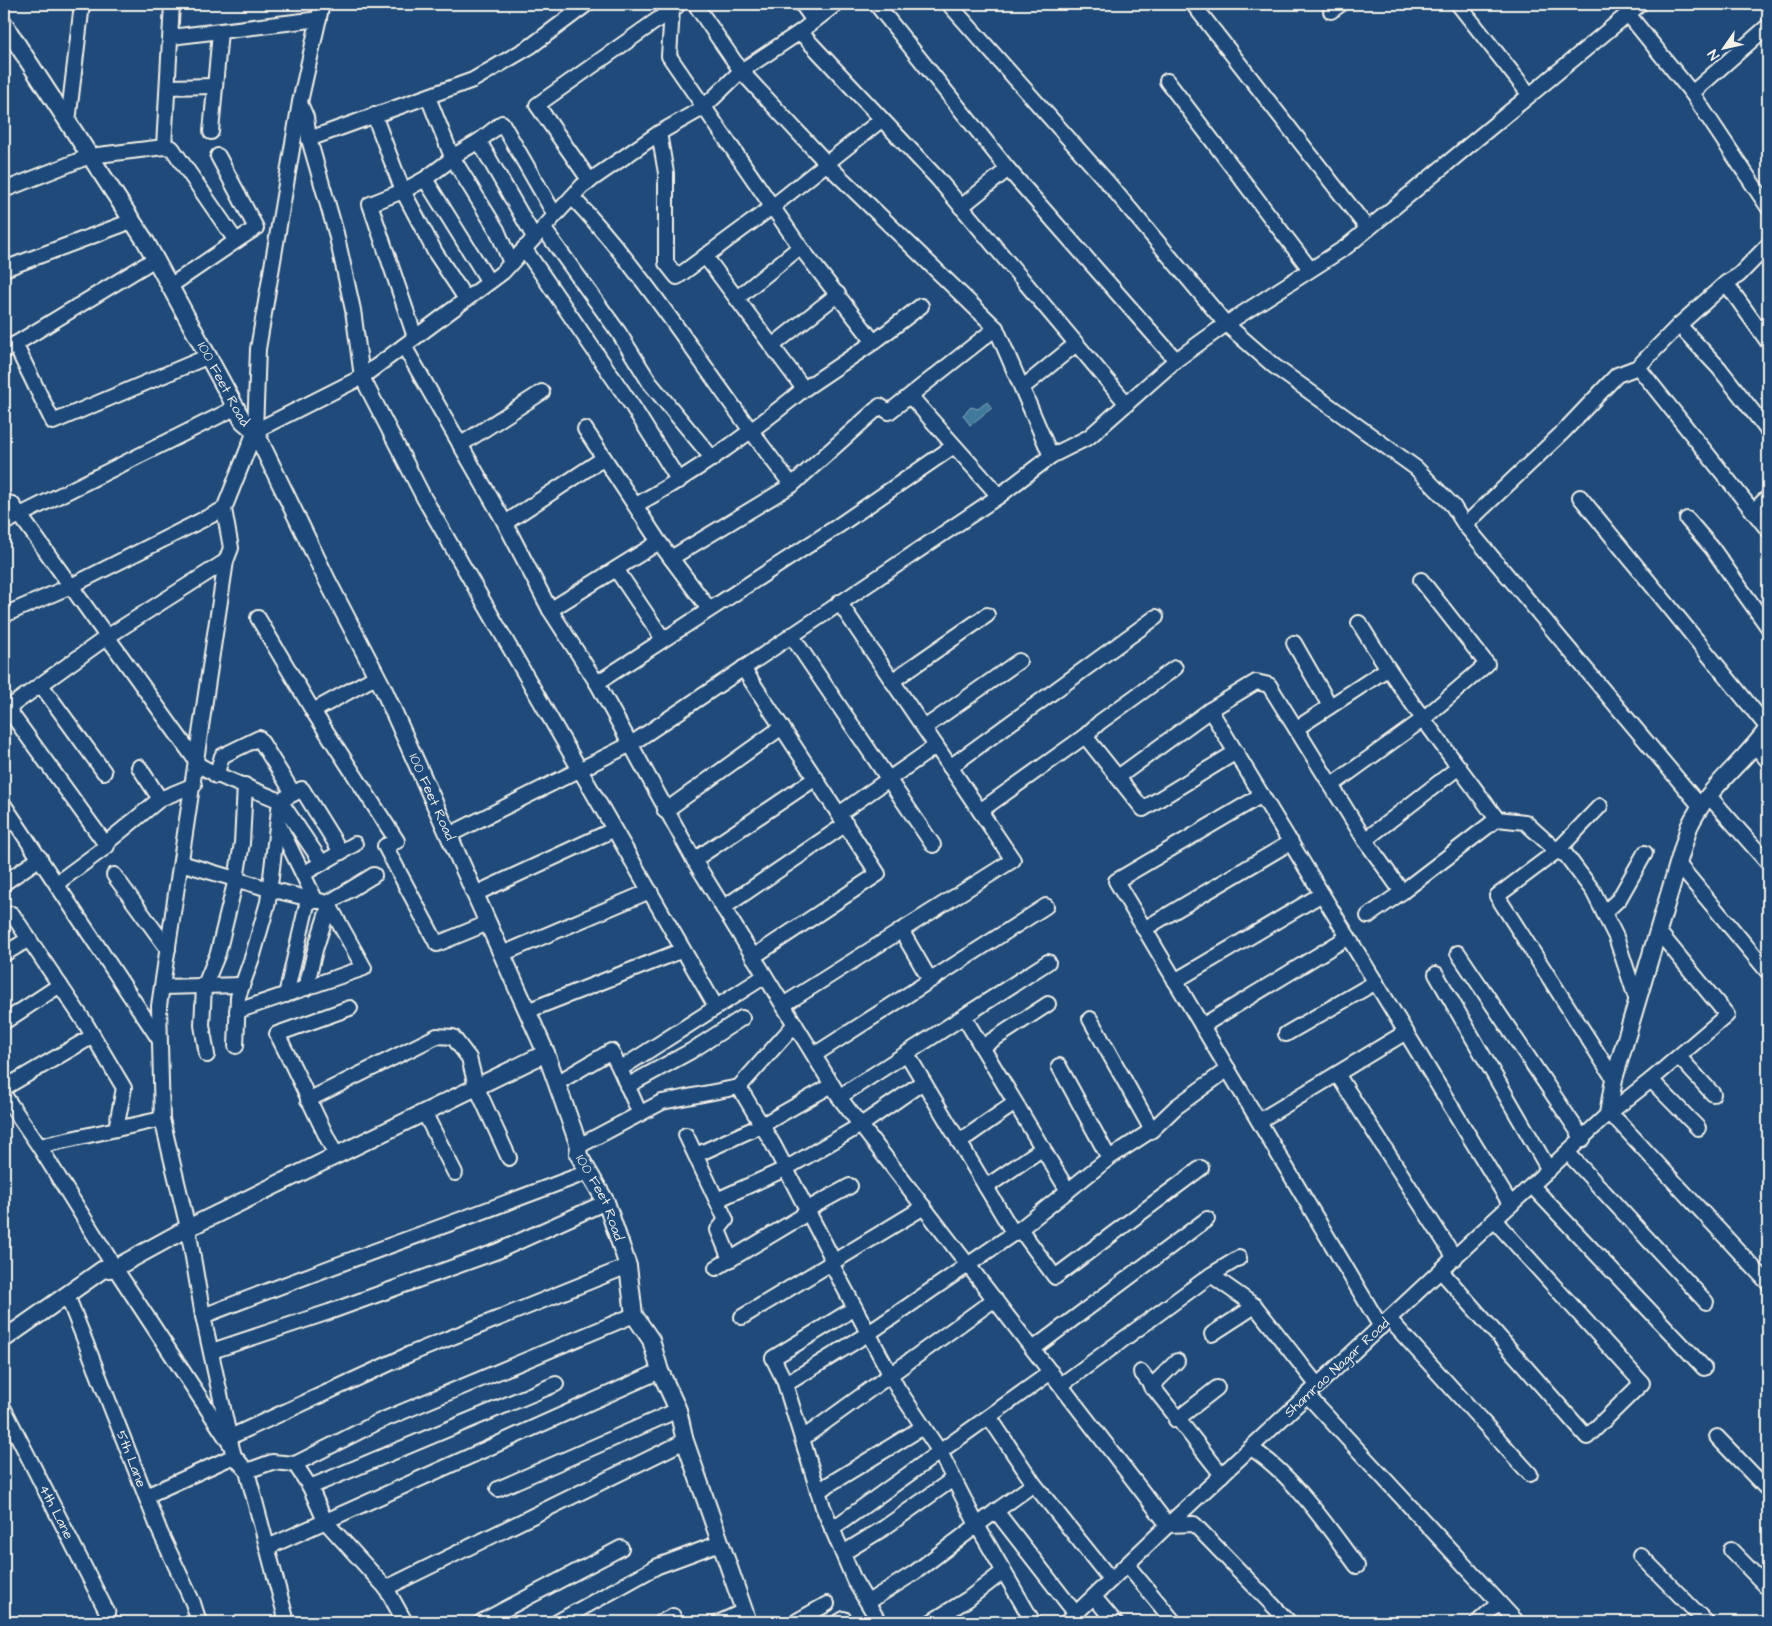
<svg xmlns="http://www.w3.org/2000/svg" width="1772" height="1626" viewBox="0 0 1772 1626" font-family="'Architects Daughter',sans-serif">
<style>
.water{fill:#41799b;stroke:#89a9ba}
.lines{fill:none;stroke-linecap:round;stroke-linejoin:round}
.minor-casing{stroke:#f4f1e8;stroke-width:18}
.major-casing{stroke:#f4f1e8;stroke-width:20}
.minor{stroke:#1f4a7a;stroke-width:14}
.major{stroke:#1f4a7a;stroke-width:16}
.labels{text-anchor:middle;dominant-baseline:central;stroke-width:4;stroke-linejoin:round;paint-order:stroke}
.street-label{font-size:14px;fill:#f4f1e8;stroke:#1f4a7a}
</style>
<rect width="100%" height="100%" fill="#1f4a7a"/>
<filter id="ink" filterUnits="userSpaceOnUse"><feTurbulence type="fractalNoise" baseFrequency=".02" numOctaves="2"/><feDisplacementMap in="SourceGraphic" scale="10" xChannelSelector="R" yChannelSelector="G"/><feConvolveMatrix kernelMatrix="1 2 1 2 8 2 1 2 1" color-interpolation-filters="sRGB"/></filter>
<g filter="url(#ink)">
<polygon class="water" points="987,402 992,408 970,425 963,415 971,407 978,409"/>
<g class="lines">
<defs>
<g id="minor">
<polyline points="675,4 672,10 669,56 800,247 874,342"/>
<polyline points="695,4 741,71 833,170 996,328 1051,456"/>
<polyline points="802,4 814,21"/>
<polyline points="876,4 1008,169 1176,360"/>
<polyline points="949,4 1109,184 1226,324 1274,366 1416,468 1453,506 1465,525"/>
<polyline points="1193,4 1368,229"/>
<polyline points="1458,4 1529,94"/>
<polyline points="1331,11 1341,4"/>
<polyline points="1628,14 1692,93 1768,207"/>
<polyline points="800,32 938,179 1127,404"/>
<polyline points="171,37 319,19"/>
<polyline points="1167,81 1310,269"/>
<polyline points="168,87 214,86"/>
<polyline points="1692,93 1768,26"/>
<polyline points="428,97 452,157"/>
<polyline points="300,103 306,117 309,139 336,233 353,310 362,377 424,498 716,1007"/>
<polyline points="374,115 403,191 425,179"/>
<polyline points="68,122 82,4"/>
<polyline points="211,132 220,31"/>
<polyline points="659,133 666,173 666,263 677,277 772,207 881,120"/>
<polyline points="309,139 473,80 531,46 587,4"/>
<polyline points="479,141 452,157 497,230 511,263"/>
<polyline points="164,147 172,148 236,241 170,286"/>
<polyline points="218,156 256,228 236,241"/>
<polyline points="453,158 425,179 489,282"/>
<polyline points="590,181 537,105 677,6"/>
<polyline points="4,190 90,156 164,147 172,4"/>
<path d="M572,197C655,284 717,391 792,485"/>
<polyline points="961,207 1008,169"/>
<polyline points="544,229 619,333 650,383 713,459"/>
<polyline points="534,237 479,141 502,123 555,215"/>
<polyline points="524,248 633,407 679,481"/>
<polyline points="705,256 804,389 874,342 921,306"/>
<polyline points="4,269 132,221"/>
<polyline points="1726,283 1768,342"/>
<polyline points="737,298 800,247"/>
<polyline points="1679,325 1719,368 1768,431"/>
<polyline points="415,337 370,204 403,191 435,252 466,299"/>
<polyline points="15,344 53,422 209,356"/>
<polyline points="404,346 505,523 550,610 597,683 694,860 842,1101 1168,1525 1194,1524 1289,1622"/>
<polyline points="772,346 838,294"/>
<polyline points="4,351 155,259"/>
<polyline points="1638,367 1768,530"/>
<polyline points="1022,388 1076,344"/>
<polyline points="911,397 999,496"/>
<polyline points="585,429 604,458"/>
<polyline points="255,431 362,377 503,272 582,186 659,133 703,108 741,71 800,32 836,4"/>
<polyline points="460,445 542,392"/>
<polyline points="1580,497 1768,728"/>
<polyline points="4,502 12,504 197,762"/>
<path d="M636,505C699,470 749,434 804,389"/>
<polyline points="1753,511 1768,497"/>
<polyline points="1687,519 1712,548 1768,627"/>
<polyline points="4,523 237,407"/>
<polyline points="505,523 604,458 659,542 550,610"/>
<polyline points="659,542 709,609"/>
<polyline points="671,558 792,485 880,406 889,412 996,328"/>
<polyline points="616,569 663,639"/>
<polyline points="4,615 71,586 224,509"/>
<polyline points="258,618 313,711 397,841 385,846 437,944 488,923"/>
<path d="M1359,623C1401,692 1450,755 1497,819"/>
<polyline points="791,635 933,845"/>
<polyline points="1294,643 1330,706"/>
<polyline points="743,668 878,874 753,957"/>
<polyline points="892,681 987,615"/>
<polyline points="597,683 838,526 954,446"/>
<polyline points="41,685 104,772"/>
<polyline points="7,708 107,846 57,883"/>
<polyline points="1210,710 1511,1205"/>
<polyline points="4,711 107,637 226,561"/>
<polyline points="313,711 377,676"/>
<polyline points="924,728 1019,661"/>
<polyline points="1297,728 1387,669"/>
<polyline points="1085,736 1143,809 1236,752"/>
<polyline points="1756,747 1768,761"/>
<path d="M197,764C223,780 252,788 280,801L268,902L253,955L238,997L236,1046"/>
<polyline points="139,767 160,799"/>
<polyline points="950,767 1156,617"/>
<polyline points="216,776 222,756 259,738 293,793"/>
<polyline points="1118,777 1210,710 1256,682 1269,685 1365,840 1402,892"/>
<polyline points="1332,785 1422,720 1487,664 1421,580"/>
<polyline points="1262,795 1116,881 1381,1327"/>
<polyline points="1708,795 1768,863"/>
<polyline points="4,805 159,1039"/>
<polyline points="1600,806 1557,851 1497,896 1614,1079"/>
<polyline points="1701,807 1465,525 1563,432 1617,375 1638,367 1679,325 1726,283 1739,275 1768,245"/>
<polyline points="665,811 782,727"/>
<polyline points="980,811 1085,736 1100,722 1175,668"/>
<polyline points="839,814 936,746"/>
<polyline points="279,825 316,901"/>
<polyline points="449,835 631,744 999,496 1051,456 1089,437 1176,360 1226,324 1346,247 1640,4"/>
<polyline points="1365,840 1459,767"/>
<polyline points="105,844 160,799 194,785"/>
<polyline points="694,860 816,778"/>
<polyline points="181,863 269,889 328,903 374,875"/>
<polyline points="322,863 280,801 302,789 341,852"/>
<polyline points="1678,864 1768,972"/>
<polyline points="303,874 355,844"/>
<polyline points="114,875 168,949"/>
<polyline points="4,883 40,858"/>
<polyline points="475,894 613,830"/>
<polyline points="723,908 846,824"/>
<polyline points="1604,913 1619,899 1645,853"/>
<polyline points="12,914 86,1024 124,1088 116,1129"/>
<polyline points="1368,916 1402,892 1497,819 1525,822 1557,851 1566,855 1593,891 1616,937 1637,1001"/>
<polyline points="1144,929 1291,842"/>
<polyline points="901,930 930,980"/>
<polyline points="1458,953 1583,1139"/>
<polyline points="4,954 29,939"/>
<polyline points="502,954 650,891"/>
<polyline points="1436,974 1549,1170"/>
<polyline points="1175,981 1322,894"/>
<polyline points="162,987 242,985"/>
<polyline points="306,988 315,950 329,906"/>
<polyline points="286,995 308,900"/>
<polyline points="783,1005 1013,860 839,602"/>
<polyline points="237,1011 364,968 328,903"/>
<polyline points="527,1011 683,950"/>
<polyline points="964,1017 1068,1191"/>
<polyline points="4,1022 60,985"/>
<polyline points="1202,1026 1348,937"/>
<polyline points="1286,1034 1376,982"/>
<polyline points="982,1047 1048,1004"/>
<polyline points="907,1054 1014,1234"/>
<polyline points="207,1055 202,1025 204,987 218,953 236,879 242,843 245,785"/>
<polyline points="814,1055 1046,906"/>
<polyline points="1679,1057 1713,1094"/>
<polyline points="1059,1066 1109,1158"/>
<polyline points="1337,1074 1455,1258"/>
<polyline points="1651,1080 1698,1128"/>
<polyline points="557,1083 611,1051 620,1069"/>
<polyline points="627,1086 691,1051 742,1018"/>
<polyline points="739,1087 773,1144 830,1254 831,1263 898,1389 940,1452 978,1527 1033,1622"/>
<polyline points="4,1088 93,1036"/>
<polyline points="4,1095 39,1146 115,1268 231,1445 234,1456 247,1471 287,1622"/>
<polyline points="839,1097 1048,962"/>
<polyline points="308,1100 437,1036 453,1037 469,1058 476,1086 509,1158"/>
<polyline points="424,1112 455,1173"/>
<polyline points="640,1114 620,1069 765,976"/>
<polyline points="1608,1114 1618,1121 1768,1283"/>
<polyline points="1259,1121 1406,1032"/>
<polyline points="1152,1130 1176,1107 1228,1069"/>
<polyline points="686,1135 726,1220 718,1230 730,1259"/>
<polyline points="959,1142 1015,1103"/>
<polyline points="39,1146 162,1119"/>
<polyline points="579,1146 662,1102 739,1087 795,1024"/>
<polyline points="1568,1153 1706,1302"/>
<path d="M336,1155C315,1115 298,1074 277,1034L350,1008"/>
<polyline points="696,1155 762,1125 832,1085"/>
<polyline points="1532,1186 1704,1368"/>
<polyline points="986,1187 1043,1148"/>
<polyline points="717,1200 785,1169 861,1125 923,1082"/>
<polyline points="1020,1229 1055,1277 1201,1168"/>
<polyline points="716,1268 801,1217 806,1210 850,1186"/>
<polyline points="1441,1271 1587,1437 1642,1383 1495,1221"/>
<polyline points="1211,1275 1255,1306"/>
<polyline points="67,1295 160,1532 193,1603 199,1622"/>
<polyline points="855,1308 773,1358 784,1380 791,1381 869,1333 1020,1229 1109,1158 1152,1130 1090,1019"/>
<path d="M203,1316C330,1266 460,1221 588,1172"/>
<polyline points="742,1317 924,1207"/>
<polyline points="1389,1319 1530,1474"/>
<polyline points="1212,1334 1255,1306 1318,1386"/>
<polyline points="1033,1349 1207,1219"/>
<polyline points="212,1351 329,1312 498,1251 606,1202"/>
<polyline points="1141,1372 1222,1475"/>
<polyline points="784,1380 823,1507 854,1580 879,1622"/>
<polyline points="1061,1385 1211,1275 1239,1258"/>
<polyline points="1151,1387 1177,1361"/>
<polyline points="1307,1395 1517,1622"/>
<polyline points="4,1409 108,1614 108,1622"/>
<polyline points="990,1418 1034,1484 1111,1580"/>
<polyline points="1176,1420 1217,1388"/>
<polyline points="230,1437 410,1354 628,1266"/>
<polyline points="1717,1437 1768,1490"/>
<polyline points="803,1438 995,1299"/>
<polyline points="231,1445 203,1316 188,1228 162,1119 159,1006 226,561 231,548 224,509 255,431 258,349 300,102 322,4"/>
<path d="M1251,1448C1294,1476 1327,1526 1357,1566"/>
<polyline points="295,1464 378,1422 634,1315"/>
<polyline points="247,1471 272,1462 295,1464 310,1487 325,1521 386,1588 405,1622"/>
<polyline points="310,1487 556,1384"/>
<polyline points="498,1489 678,1410"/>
<polyline points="818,1491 923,1427"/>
<polyline points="146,1496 234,1456"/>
<polyline points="996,1511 1034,1484"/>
<polyline points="832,1529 1051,1372"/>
<polyline points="268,1547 660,1371"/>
<polyline points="1731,1550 1768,1588"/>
<polyline points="843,1553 884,1528 953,1479"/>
<polyline points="1640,1555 1706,1622"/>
<polyline points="1127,1565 1174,1622"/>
<polyline points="386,1588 685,1441"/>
<polyline points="1094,1597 1115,1622"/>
<polyline points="868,1602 914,1573 996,1511 1076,1614"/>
<polyline points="481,1622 621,1548"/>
<polyline points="557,1622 658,1566 720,1543"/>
<polyline points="661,1622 673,1616"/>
<polyline points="720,1622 744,1611"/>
<polyline points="795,1622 827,1604"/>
<polyline points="839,1622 844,1619"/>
<polyline points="931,1622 968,1599 1004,1571"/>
<polyline points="1067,1622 1168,1525 1608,1114 1651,1080 1727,1015 1658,931"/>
<polyline points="1478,1622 1499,1603"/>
</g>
<g id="major">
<path id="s1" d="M4,24L146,242L243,421L255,431L328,582L383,688L546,1053L579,1146L578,1154L606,1202L628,1266L634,1315L651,1340L660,1371L678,1410L685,1441L748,1622"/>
<path d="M1608,1114L1614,1079L1689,827C1707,787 1744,763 1768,728"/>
<polyline points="4,1339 102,1270 115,1268 188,1228 546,1053"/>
</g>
</defs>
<use href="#minor" class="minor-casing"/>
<use href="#major" class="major-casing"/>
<use href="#minor" class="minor"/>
<use href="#major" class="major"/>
</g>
</g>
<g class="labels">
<g class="street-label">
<text stroke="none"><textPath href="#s1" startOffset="422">100 Feet Road</textPath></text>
<text stroke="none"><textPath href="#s1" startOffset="886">100 Feet Road</textPath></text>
<text stroke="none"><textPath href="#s1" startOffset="1322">100 Feet Road</textPath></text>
<text transform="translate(1337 1368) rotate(-43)">Shamrao Nagar Road</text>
<text transform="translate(131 1459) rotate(69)">5th Lane</text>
<text transform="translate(56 1512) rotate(63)">4th Lane</text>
</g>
</g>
<rect width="1772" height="1626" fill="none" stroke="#1f4a7a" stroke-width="20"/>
<rect x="10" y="10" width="1752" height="1606" fill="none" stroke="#f4f1e8" stroke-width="2" filter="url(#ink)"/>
<g transform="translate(1724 48) rotate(236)" stroke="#1f4a7a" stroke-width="4" paint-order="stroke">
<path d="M0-4L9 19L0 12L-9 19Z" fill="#f4f1e8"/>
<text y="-8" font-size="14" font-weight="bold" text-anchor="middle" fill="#f4f1e8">N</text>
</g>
</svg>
